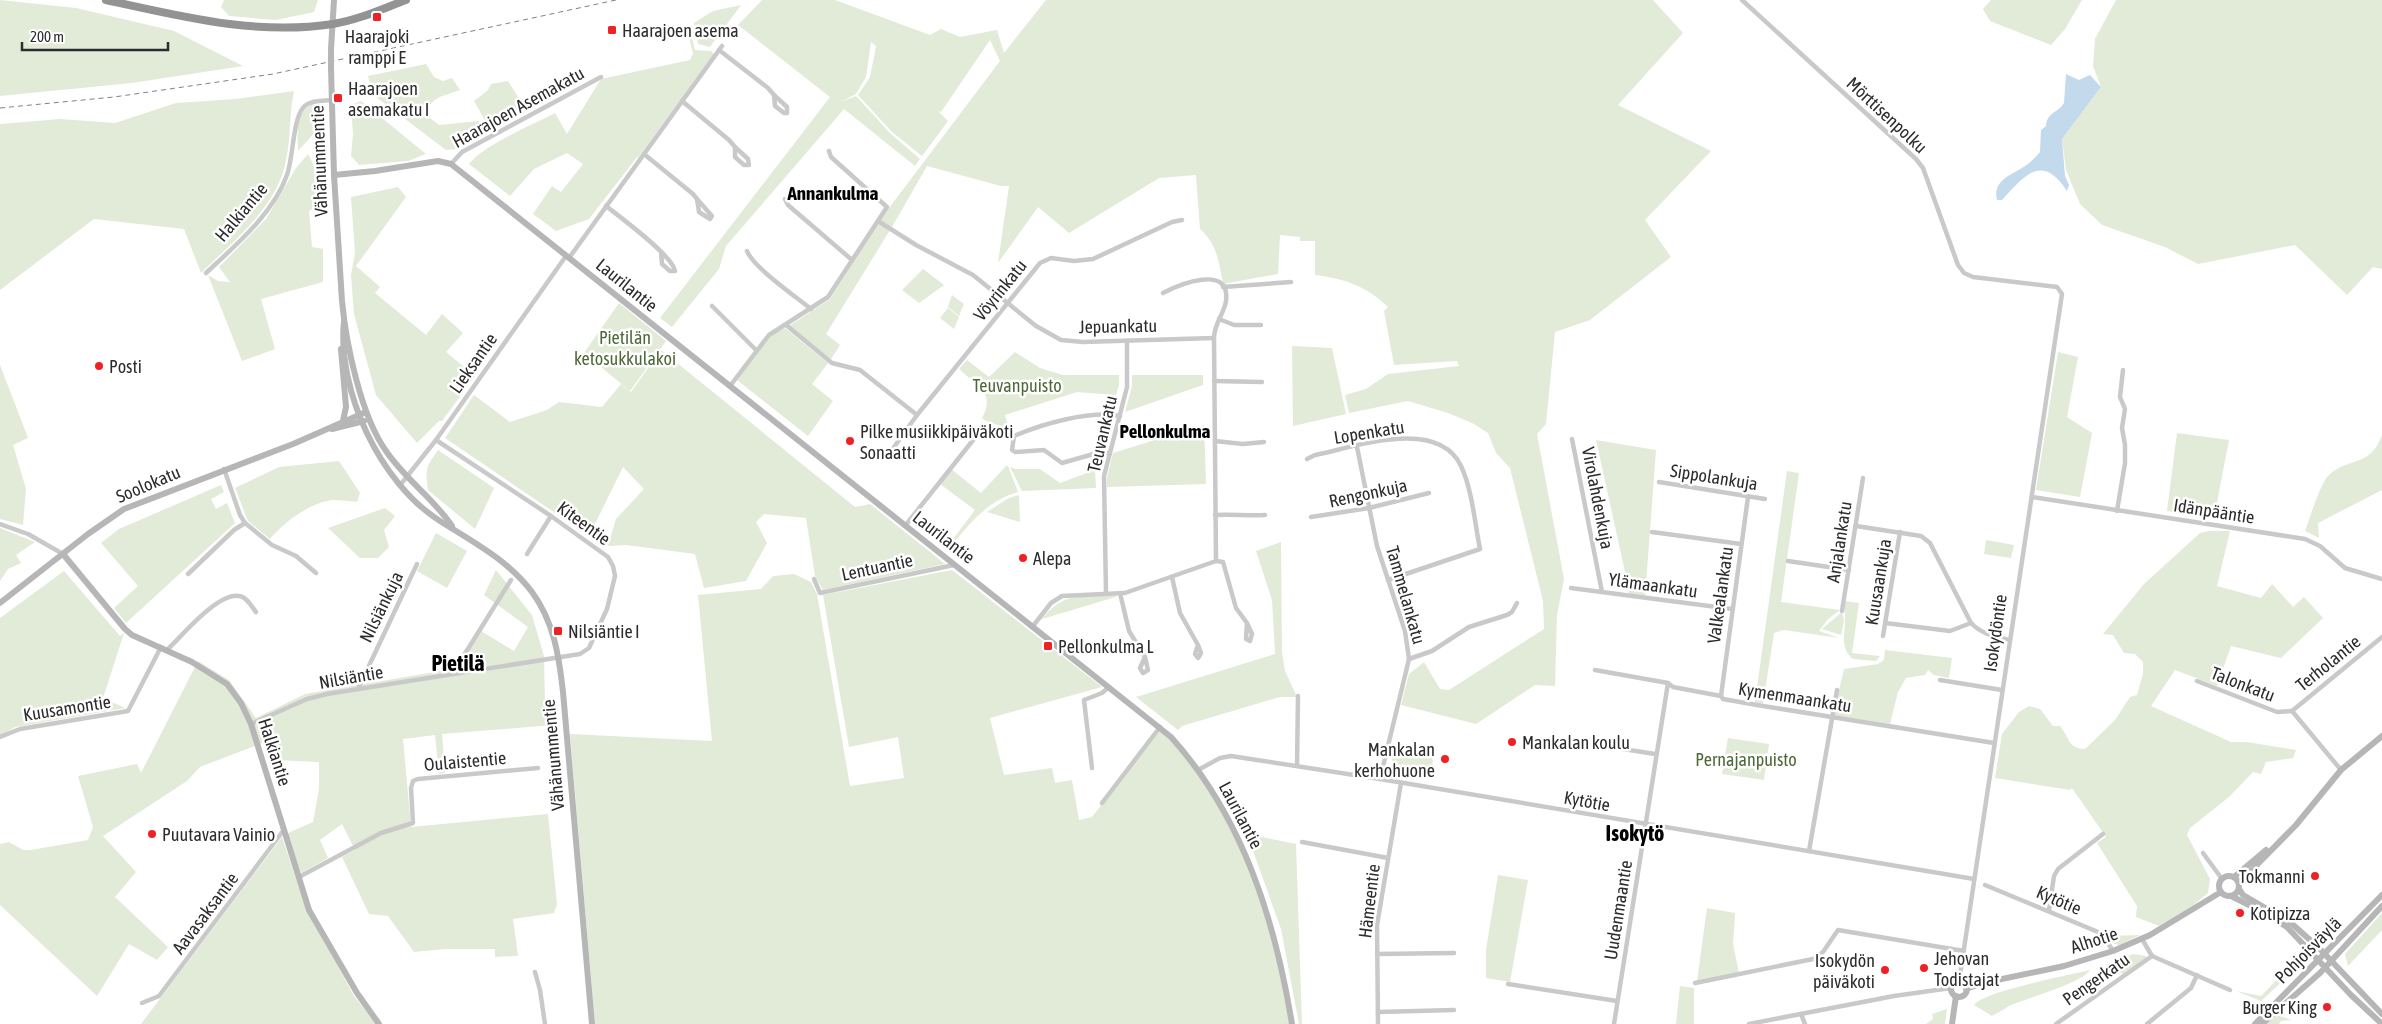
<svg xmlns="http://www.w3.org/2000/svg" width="2382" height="1024" viewBox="0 0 2382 1024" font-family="'Asap Condensed',sans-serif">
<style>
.green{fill:#e1ebd8}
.water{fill:#c2daec}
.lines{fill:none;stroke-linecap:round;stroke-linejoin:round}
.street{stroke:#c9c9c9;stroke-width:4.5}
.secondary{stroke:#b6b6b6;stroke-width:6}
.highway{stroke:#939393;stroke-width:8}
.rail{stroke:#818181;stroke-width:1;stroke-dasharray:5 4;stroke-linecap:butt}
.secondary-bridge{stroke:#b6b6b6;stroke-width:6}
.poi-dot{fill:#ee2225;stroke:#fff;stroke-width:2}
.labels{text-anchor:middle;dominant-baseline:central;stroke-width:5;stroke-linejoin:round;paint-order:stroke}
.poi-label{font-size:18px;fill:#2c2c2c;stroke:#fff;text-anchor:start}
.street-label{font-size:18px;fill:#2c2c2c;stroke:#fff}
.park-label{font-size:18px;fill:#4c6937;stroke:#fff}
.neighbourhood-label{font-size:19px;font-weight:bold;fill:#000;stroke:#fff}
.district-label{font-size:22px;font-weight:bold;fill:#000;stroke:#fff}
</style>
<rect width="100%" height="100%" fill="#fff"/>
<g class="green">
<polygon points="0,0 76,8 174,31 243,66 132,83 0,96"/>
<polygon points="224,0 318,0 314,12 276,20 229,16 221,7"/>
<path d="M762,0H835L930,35L941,29L960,37L997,30L1004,53L1046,0H1653L1683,33L1618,105L1711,151L1645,220L1671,257L1590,320L1555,332L1546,424L1537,434L1564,579L1557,615L1555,686L1535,685L1476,724L1401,705L1409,674L1424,662L1440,689L1449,690L1544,629L1543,601L1510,468L1496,453L1488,433L1474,424L1448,413L1408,401L1349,413L1345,395L1366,389L1388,374L1459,366L1457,361L1394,365L1384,311L1388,307C1366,286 1346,279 1315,275V241H1300V237L1280,235L1278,274L1223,284C1219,262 1217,244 1200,229L1196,175L1159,178L1069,233L1038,207L998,263L1009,186H1001L927,166L892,227L880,220L1000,61L990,40L941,112L938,111L948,121L922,156L892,132L858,95L870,77L876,46L871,42L866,77L856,94L841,102L856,96L890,133L920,159L915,166L844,109L726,246L719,269L672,327L660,318L830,97L738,25Z"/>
<polygon points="1991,0 2082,0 2065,29 2051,45 1990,21 1983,9"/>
<polygon points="2116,0 2382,0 2382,269 2373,267 2347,295 2295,245 2198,264 2165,247 2102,225 2080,204 2066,170 2062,139 2101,87 2093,66 2095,39"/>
<polygon points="741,5 710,47 698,44 694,23 713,11"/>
<path d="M689,26L695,50L711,51L714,54L638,158L637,157L589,219L556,231L533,214L552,186L561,192L583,164L567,153L534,169L510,196L469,164C484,145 532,125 555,113L567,134L601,79L690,60L693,54L687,27Z"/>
<path d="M426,64L434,77L443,81L452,78L460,90C444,96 429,97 426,115L439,125L479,121L487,134L458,149L446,150L372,94L368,76Z"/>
<polygon points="508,81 520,100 539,93 549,99 491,131 474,101 488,90 491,84"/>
<path d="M294,91C289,114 291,138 286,160C278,207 232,242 201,273L184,229L94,219L0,290V124L60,119L115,123L176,103L235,99Z"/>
<polygon points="361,101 426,154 408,161 359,165 351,156 353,134 351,105"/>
<path d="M314,104L318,111V129L298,151C298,133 294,112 314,104Z"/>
<polygon points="308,154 315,168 322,202 309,211 312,247 323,249 323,282 261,299 275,349 242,361 208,275 218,281 230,282 219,267 266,219 296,168"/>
<polygon points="398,187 406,197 356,266 380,287 375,293 426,335 442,314 463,333 446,352 475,376 442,421 439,421 417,443 376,395 354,314 351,275 355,253 351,197"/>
<polygon points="878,223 890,230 826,334 840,345 831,359 789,326 830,299"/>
<polygon points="923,269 944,285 919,303 902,290"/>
<polygon points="952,295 964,304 959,316 948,307"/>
<polygon points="619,303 666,341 630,391 584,353"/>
<polygon points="948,308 959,317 954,329 940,318"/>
<polygon points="785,328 828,363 812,384 833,401 808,436 737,380 770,336"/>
<polygon points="1292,346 1332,348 1346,414 1293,426"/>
<polygon points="661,350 855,507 870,504 945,564 823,590 815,576 806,518 764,514 756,522 767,543 746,581 704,588 695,554 626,545 608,546 616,519 644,489 623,467 589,536 445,438 474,395 510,422 547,410 559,402 602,407 621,384 631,392"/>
<path d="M1015,352L1040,368L1063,375H1119V385L1116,395L1077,392L1005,415L1010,433C998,421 991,426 982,418C996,392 977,386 959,369L967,360L989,377Z"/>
<polygon points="2058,352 2078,357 2067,417 2092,433 2080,497 2036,490"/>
<polygon points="0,365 28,438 13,445 26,489 23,525 0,519"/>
<polygon points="1132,375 1203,375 1203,385 1125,412 1132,386"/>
<polygon points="1204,425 1206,484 1107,487 1107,477 1113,453"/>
<polygon points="2177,433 2229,440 2214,518 2167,511"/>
<path d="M2382,435V490L2318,523L2319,538L2305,531C2309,520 2322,480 2329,475C2350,456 2370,468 2382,435Z"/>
<polygon points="1596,440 1656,450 1645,597 1628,595 1629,590"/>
<path d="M438,450L494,488L475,529L428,490C425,469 426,467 438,450Z"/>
<path d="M339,461L360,493L357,502C349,501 340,500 333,500C311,502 284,522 270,539L248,521L235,488L279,467Z"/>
<path d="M1006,466H1008L1018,492C988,500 968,525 949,549L947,547L975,510L940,484L951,469L981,493Z"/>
<polygon points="1010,467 1015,469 1040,469 1060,483 1095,470 1096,488 1022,491"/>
<polygon points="1787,471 1799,473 1781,602 1840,610 1828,619 1819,631 1839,638 1784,630 1774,633 1763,704 1755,702"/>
<polygon points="221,485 224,492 211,499 216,509 227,503 235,523 126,623 114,608 138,586 101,543 119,529"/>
<polygon points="1019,495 1020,522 987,512 1009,498"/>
<polygon points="385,508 395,516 384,530 389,547 378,558 360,558 328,528"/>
<polygon points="0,528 35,542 16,555 21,563 8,569 0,581"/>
<path d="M2209,531H2230L2217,586L2261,598L2272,584L2293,607L2304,597L2323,618L2281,658L2231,646L2217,686L2175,670L2151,706L2231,742H2247L2296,750L2293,758L2266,762L2261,774L2253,772L2229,797L2190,828L2187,835L2210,879L2208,893L2192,906L2159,926L2136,917L2137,906L2097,843L2106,837L2072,788L2070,790L1995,778L2002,734L2019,712L2029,706L2040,709L2053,726H2060C2070,738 2067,748 2085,749L2115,720L2130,697L2137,695L2143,674V662L2135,654L2124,653L2113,635L2103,634L2144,584L2200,533Z"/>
<polygon points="436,533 467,551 447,588 417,571"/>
<polygon points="1986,540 2014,545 2011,558 1984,554"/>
<polygon points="1281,542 1282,652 1285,671 1297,697 1280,697 1182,726 1178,730 1136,697 1275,654 1272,600 1256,551"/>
<polygon points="496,570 532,615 544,656 545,705 553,725 442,734 445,773 439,774 435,735 403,739 411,827 548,814 557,904 554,913 513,919 518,956 495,957 495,949 444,949 414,952 388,916 369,914 342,857 355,850 342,824 320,840 328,858 301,873 286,834 313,822 319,789 319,762 276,760 270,740 200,767 187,781 103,836 136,872 115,897 168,947 157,960 129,944 97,996 0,905 0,844 9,842 23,850 31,850 88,840 93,827 78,776 137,764 141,773 198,661 229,680 256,718 305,694 458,668 481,631 514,651 528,627 484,595"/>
<polygon points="952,570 1102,687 990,718 1004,775 1052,768 1055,783 1072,780 1079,820 1092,817 1159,731 1160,727 1198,770 1227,815 1267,911 1292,1024 595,1024 570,734 712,741 698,595 761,589 773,576 794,574 811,582 817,594 850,786 904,778 898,737 849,747 823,595"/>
<polygon points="64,571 120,636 124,633 103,698 125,708 15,727 0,736 0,618"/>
<path d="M1116,596V597L1042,619C1065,590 1082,597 1116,596Z"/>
<path d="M1845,601L1859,603L1852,653L1880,656L1876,661L1853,659C1840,648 1845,636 1845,621C1846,613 1843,609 1845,601Z"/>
<polygon points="1842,612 1844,621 1841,635 1822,629"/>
<polygon points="1885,650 1952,658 1949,678 1934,675 1928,670 1925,675 1906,678 1898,692 1890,724 1833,715 1844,669 1878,664 1884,660"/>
<polygon points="1728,738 1769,744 1764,780 1722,774"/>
<polygon points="1399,749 1430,755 1433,761 1430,774 1428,775 1395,771 1392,768 1392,754"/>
<polygon points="1247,834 1296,844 1302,1024 1299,1024 1281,929"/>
<polygon points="282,837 305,906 354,996 376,1024 141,1024"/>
<polygon points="1498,875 1528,880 1510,982 1486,978 1486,950"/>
<polygon points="1707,908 1735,913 1733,944 1739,973 1697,981"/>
<polygon points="2382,913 2382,930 2348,966 2345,954"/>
<polygon points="2140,935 2119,945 2112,943 2109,938 2110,936"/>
<polygon points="2304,952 2309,957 2261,1001 2236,991 2261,996"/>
<polygon points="2133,954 2146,956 2146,958 2123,974 2105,965"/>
<path d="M2090,970C2084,982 2025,999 2009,1006C2004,1009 1998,1013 1992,1016L1974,1005C1982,992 2069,975 2090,970Z"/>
<polygon points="1680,986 1694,988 1694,1024 1676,1024"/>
<polygon points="1947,1009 1945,1024 1926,1024 1933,1019 1932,1014"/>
<polygon points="2276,1016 2281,1016 2291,1020 2281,1021 2279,1024 2266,1024"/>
</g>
<path class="water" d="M2066,74L2079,80L2090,75L2101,87L2062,139L2065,176L2069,185L2067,191C2042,153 2025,175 2002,200H1997C1992,180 2012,175 2025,166C2031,162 2036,157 2040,152L2041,130L2046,126C2047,112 2058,113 2064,103Z"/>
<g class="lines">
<g class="street">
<polyline points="1742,0 1916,159 1923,168 1958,265 1964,273 1973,277 2057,287 2062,294 1959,982"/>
<polyline points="719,50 768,88 774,95 775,106 784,113 787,113 787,107 774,95"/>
<polyline points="682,101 729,140 735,147 735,157 744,165 749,165 748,159 735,147"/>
<polyline points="644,154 693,194 697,199 699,212 710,219 712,216 697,199"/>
<polyline points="451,164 462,152 601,77"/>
<polyline points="785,199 788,205 852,260"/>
<path d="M606,206C620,217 673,256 675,271H670L662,264L661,252"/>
<polyline points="878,221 916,245 973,275 1036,326 1061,340 1083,342 1214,338"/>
<path d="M747,251C753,267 796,297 811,309"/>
<polyline points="569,258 722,46"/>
<path d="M206,273C236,245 273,214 287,175C293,159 293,119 303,108C309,100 322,101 332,100"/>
<polyline points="1223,287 1291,282"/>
<polyline points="712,306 756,350"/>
<polyline points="1219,319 1234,325 1261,325"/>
<polyline points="786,325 832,363 860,370 917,415"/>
<polyline points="1214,381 1262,382"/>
<polyline points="730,386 769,335 828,297 887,207 831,157 829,151"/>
<polyline points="1572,439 1602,592"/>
<polyline points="1215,441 1243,444 1264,442"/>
<polyline points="1357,447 1377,546 1405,631 1409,659 1380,779"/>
<path d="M1110,453H1097L1062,463L1044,450L1015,452L1012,450L1014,436C1042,424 1090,410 1120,416"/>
<polyline points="889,454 917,415 1040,263 1051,258 1074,261 1093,259 1172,222 1182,220"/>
<path d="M1307,459L1315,455C1355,447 1438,417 1461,466C1472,489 1475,524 1480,549L1388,580"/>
<polyline points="224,469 240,515 245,523 272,545 296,556 316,573"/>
<polyline points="1659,482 1765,499"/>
<polyline points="401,484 436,440 566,256"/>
<polyline points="2032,497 2305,539 2320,546 2345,568 2382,579"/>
<polyline points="2117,511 2125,463 2125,445 2122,428 2125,409 2120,397 2123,370"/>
<path d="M1215,515C1233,514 1248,516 1265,515"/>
<polyline points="1311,517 1369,508 1429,493"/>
<polyline points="0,524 28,534 63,554"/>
<polyline points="905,526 985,425"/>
<path d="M1856,526L1921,536L1930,543L1971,623C1983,635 1994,636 2010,640"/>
<polyline points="1652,532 1741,544"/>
<polyline points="527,554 551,516"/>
<polyline points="1216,561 1223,562 1236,608 1247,623 1246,639 1250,641 1252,634 1247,623"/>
<polyline points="1788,561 1849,570"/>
<polyline points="188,574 234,530 245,523"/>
<polyline points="1172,577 1180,613 1198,645 1195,654 1198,658 1201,653 1198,645"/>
<polyline points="814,579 820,593 954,565"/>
<polyline points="1571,588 1732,609"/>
<polyline points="1120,593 1129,631 1145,657 1140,668 1143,673 1148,670 1145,657"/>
<polyline points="1106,594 1104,476 1127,387 1127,341"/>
<polyline points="1842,611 1863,478"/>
<polyline points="1885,623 1950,631 1971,623"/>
<path d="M1033,626L1051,603L1062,596L1125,593L1216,561L1214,338C1214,324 1224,314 1226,301C1231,263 1178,285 1163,293"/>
<polyline points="1883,636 1900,532"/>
<path d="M167,650C183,635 217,593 239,596C246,596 252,607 256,612"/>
<polyline points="1409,659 1432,651 1469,627 1507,615 1512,612 1517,603"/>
<polyline points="1595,670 1668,683 1673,687 1721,696 1723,699 1757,705 1994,743"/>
<polyline points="460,673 461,660 511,580"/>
<polyline points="1940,680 2002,690"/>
<polyline points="2197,681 2277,712 2292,711 2341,770"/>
<polyline points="358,689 417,564"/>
<polyline points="1721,696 1748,497"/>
<polyline points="2292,711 2382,637"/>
<polyline points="251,724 307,699 327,694 580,654 589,648 607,609 615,576 613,566 608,557 551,516 436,440"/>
<polyline points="0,737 20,729 128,711 161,647"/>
<polyline points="1572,741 1655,754"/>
<polyline points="1297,766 1298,696"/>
<polyline points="1092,768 1084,700 1102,693 1109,687"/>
<polyline points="1198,770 1220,758 1231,756 1380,779 1974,879"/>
<polyline points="1102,803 1160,727"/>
<polyline points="1302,842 1388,858"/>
<polyline points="1809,851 1837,690"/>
<polyline points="2203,853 2222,879"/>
<polyline points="299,877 381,833 413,823 411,788 413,781 418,779 538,768"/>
<polyline points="1985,885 2098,932 2103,935 2113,951"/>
<polyline points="2049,910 2054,876 2058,869 2103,834"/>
<polyline points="2142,939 2152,956 2230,990"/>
<polyline points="1377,954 1454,953"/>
<polyline points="535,972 540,990 545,1024"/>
<polyline points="1695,983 1813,959 1823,952 1838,930 1964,951"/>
<polyline points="1508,984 1617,1001"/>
<polyline points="142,1003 159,996 283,831"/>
<polyline points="1378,1012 1454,1010"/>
<polyline points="1801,1014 1805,1024"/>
<polyline points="1378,1024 1377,925 1401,783"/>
<polyline points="1614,1024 1668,683"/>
<polyline points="1749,1024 1894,996 1951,988"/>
<polyline points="2056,1024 2152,956"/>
<polyline points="2147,1024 2191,988 2197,975"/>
</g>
<g class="secondary">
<polyline points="331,49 334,0"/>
<path d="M331,68L334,175L342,301C346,344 361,416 386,451C405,479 434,499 452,526"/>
<path d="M334,175L375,171L438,161L451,164L1171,737C1243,817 1275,920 1292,1024"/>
<path d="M344,321C337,391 380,483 440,521C473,542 508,560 532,592C554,622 559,656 563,692L592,1024"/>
<polyline points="341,349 346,407 343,421"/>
<polyline points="332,429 364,421"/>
<polyline points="63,554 125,629 132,635 192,662 227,684 241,703 251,724 309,910 357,993 379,1024"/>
<polyline points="0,603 88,534 124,509 293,444 366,412"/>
<circle cx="2229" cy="886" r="10"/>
<polyline points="2234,877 2266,850"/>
<polyline points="2239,883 2296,825 2341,770 2382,736"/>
<polyline points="2239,889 2243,895 2291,923 2319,948 2382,1014"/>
<polyline points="2231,896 2265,913 2287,927 2351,995 2382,1024"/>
<circle cx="1959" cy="989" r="8"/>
<polyline points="1966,989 1983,983 2064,966 2113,951 2150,935 2221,892"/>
<polyline points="1952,1024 1956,996"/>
<polyline points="2255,1024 2382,895"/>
<polyline points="2262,1024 2320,973 2382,906"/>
</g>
<path class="highway" d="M106,0C180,16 256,36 333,24C358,20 382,9 406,0"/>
<polyline class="rail" points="0,108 114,97 273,74 616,0"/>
<polyline class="secondary-bridge" points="331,68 331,49"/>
</g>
<g class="poi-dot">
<rect x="372" y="12" width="10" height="10" rx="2.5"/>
<rect x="607" y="25" width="10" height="10" rx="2.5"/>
<rect x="333" y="93" width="10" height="10" rx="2.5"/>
<circle cx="99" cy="366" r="5"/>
<circle cx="850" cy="441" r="5"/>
<circle cx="1023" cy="558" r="5"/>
<rect x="553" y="626" width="10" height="10" rx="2.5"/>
<rect x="1043" y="641" width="10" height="10" rx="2.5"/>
<circle cx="1512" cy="742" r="5"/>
<circle cx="1445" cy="759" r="5"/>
<circle cx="152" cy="834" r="5"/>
<circle cx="2315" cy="876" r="5"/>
<circle cx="2240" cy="913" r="5"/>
<circle cx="1924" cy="968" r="5"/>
<circle cx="1885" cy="970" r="5"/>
<circle cx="2327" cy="1007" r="5"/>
</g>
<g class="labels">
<g class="poi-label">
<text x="622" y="30">Haarajoen asema</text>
<text x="377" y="36" text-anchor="middle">Haarajoki<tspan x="377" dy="21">ramppi E</tspan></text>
<text x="348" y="88">Haarajoen<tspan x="348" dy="21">asemakatu I</tspan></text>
<text x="109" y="366">Posti</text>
<text x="860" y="431">Pilke musiikkipäiväkoti<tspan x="860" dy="21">Sonaatti</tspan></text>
<text x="1033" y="558">Alepa</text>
<text x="568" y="631">Nilsiäntie I</text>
<text x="1058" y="646">Pellonkulma L</text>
<text x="1522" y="742">Mankalan koulu</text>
<text x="1435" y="749" text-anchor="end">Mankalan<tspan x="1435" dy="21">kerhohuone</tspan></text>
<text x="162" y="834">Puutavara Vainio</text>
<text x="2305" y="876" text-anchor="end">Tokmanni</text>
<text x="2250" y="913">Kotipizza</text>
<text x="1934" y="958">Jehovan<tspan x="1934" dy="21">Todistajat</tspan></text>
<text x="1875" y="960" text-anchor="end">Isokydön<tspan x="1875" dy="21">päiväkoti</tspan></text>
<text x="2317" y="1007" text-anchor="end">Burger King</text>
</g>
<g class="street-label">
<text transform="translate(518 107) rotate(-29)">Haarajoen Asemakatu</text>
<text transform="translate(1887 115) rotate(43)">Mörttisenpolku</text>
<text transform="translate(319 161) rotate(-92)">Vähänummentie</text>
<text transform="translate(241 212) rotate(-50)">Halkiantie</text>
<text transform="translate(627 285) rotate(39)">Laurilantie</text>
<text transform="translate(1000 290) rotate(-51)">Vöyrinkatu</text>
<text transform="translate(1118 326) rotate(-1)">Jepuankatu</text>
<text transform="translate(473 363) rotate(-55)">Lieksantie</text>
<text transform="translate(1369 432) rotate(-9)">Lopenkatu</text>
<text transform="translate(1102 434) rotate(-77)">Teuvankatu</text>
<text transform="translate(1714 477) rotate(9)">Sippolankuja</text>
<text transform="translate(148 484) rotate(-23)">Soolokatu</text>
<text transform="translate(1368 493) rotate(-12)">Rengonkuja</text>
<text transform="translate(1598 498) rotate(79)">Virolahdenkuja</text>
<text transform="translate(2214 511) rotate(9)">Idänpääntie</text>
<text transform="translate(584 523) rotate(36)">Kiteentie</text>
<text transform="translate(944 537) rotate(38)">Laurilantie</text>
<text transform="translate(1839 542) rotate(-81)">Anjalankatu</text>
<text transform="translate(877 567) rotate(-12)">Lentuantie</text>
<text transform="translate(1878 582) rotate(-81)">Kuusaankuja</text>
<text transform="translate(1653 585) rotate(8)">Ylämaankatu</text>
<text transform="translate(1406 595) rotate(74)">Tammelankatu</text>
<text transform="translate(1720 595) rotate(-82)">Valkealankatu</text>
<text transform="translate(381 607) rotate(-64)">Nilsiänkuja</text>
<text transform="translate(1995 633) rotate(-82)">Isokydöntie</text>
<text transform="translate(2328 663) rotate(-39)">Terholantie</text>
<text transform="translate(351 677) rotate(-10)">Nilsiäntie</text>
<text transform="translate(2243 684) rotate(21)">Talonkatu</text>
<text transform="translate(1795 697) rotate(9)">Kymenmaankatu</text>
<text transform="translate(67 708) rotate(-9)">Kuusamontie</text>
<text transform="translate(275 752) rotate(72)">Halkiantie</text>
<text transform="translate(553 755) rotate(-95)">Vähänummentie</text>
<text transform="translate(465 761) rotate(-5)">Oulaistentie</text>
<text transform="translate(1587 801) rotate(10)">Kytötie</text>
<text transform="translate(1241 815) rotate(62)">Laurilantie</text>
<text transform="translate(2059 900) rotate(23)">Kytötie</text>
<text transform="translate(1369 901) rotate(-83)">Hämeentie</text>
<text transform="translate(1618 910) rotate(-81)">Uudenmaantie</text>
<text transform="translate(205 913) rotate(-53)">Aavasaksantie</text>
<text transform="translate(2094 940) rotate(-18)">Alhotie</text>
<text transform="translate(2308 950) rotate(-45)">Pohjoisväylä</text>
<text transform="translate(2096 979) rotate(-35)">Pengerkatu</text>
</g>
<g class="park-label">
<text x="625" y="337">Pietilän<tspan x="625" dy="21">ketosukkulakoi</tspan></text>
<text x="1017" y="385">Teuvanpuisto</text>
<text x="1746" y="759">Pernajanpuisto</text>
</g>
<g class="neighbourhood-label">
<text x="833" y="193">Annankulma</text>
<text x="1165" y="431">Pellonkulma</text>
</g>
<g class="district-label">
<text x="458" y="663">Pietilä</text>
<text x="1635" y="833">Isokytö</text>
</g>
</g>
<path d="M22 42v8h146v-8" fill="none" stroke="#2c2c2c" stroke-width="2.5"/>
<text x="30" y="42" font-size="15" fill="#2c2c2c" stroke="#ffffff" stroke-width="4" paint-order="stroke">200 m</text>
</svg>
